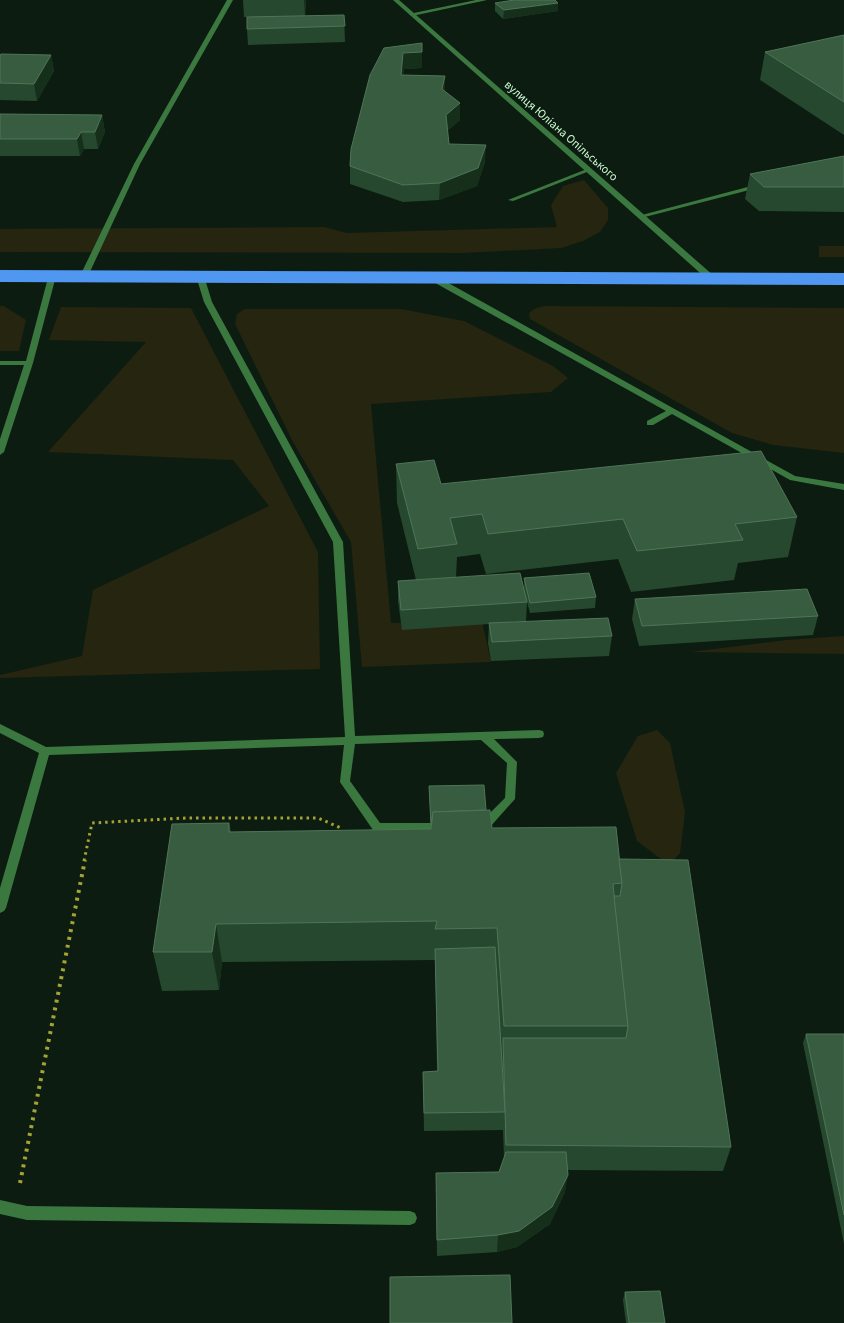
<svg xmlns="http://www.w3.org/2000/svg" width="844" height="1323" viewBox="0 0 844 1323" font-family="'Source Sans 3',sans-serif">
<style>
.green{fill:#252510}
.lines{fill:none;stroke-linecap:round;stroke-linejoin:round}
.path-far1{stroke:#a5a335;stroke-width:3;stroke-dasharray:2.5 4;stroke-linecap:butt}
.path{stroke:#a5a335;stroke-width:4;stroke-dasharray:3 5;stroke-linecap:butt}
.lane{fill:#3b7840;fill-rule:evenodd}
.street{fill:#3b7840;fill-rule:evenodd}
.highway{fill:#5097f2;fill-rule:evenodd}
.wall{fill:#26482e}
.shaded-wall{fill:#152f1b}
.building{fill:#385c40;stroke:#4f7557}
.labels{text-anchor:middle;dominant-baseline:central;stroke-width:4;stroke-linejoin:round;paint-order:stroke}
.far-street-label{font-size:12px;fill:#cbfbd3;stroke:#0d1c10}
</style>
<rect width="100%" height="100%" fill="#0d1c10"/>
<g class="green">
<polygon points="584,180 608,208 608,220 600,232 583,241 561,248 463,253 0,252 0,229 324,227 347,233 557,227 551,205 563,186"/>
<rect x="819" y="246" width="25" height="11"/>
<polygon points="0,306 4,306 26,320 19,351 0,351"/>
<polygon points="544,306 844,308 844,453 773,445 732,433 530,319 529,313 534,309"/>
<polygon points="61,307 191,308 318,552 320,669 0,678 0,675 82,656 93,590 269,506 233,460 48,452 146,342 49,340"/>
<polygon points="245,309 401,309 464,321 553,366 568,378 551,392 371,404 391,623 482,621 491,662 362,667 351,542 293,442 235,324 237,314"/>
<polygon points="844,636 844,654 690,652 786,640"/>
<polygon points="657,730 670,743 685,812 680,853 669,865 637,841 616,773 638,736"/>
</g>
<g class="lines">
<polyline class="path-far1" points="84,861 92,823 186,818 318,818 343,829"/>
<polyline class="path" points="20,1183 85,860"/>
<g class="lane">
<polygon points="227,0 233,0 140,164 88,276 81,278 80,276 134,164"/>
<polygon points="476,0 487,0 412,16 409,14"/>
<polygon points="587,169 592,170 513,201 508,200"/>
<polygon points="759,184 761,185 761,187 641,218 638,216"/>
<polygon points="49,274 56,276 33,363 4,452 0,455 0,439 24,365 0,365 0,361 26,361"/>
<polygon points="197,274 204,276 212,302 343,542 355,736 539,730 543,731 544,734 543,737 539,738 494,739 517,762 515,799 490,827 486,828 482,827 480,824 482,821 505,798 507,763 481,740 355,744 350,781 380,823 431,823 435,824 437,827 435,830 431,831 373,830 340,782 344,745 49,755 6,908 4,911 0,913 0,888 39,753 0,733 0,724 46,747 345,737 333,542 204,302 196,276"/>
<polygon points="428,275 434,275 795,476 844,484 844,490 790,480 672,414 653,425 647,425 647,421 666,411 428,279"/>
<polygon points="0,1200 27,1206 410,1211 415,1213 417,1218 415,1223 410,1225 27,1220 0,1214"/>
</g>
<polygon class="street" points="393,0 399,0 714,276 714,280 708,280"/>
<polygon class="highway" points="0,270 844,273 844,285 0,282"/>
</g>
<g class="wall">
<polygon points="243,0 306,0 305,16 344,15 345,42 248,45 247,29 263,17 244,17"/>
<polygon points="495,3 558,11 503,19 495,11"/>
<polygon points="844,35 844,135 760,80 765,52"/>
<polygon points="0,55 51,55 54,71 37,101 0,100"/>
<polygon points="422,59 422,68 404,69 403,75 445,76 445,92 460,120 447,131 449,144 485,162 477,186 439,200 403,202 350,184 350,166 370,75"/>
<polygon points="0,114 102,115 105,132 98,149 84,149 80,156 0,156"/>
<polygon points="844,156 844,212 759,211 745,199 750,174"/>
<polygon points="396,464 441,484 797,517 788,557 738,563 734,580 631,592 618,559 486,574 480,554 457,557 456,577 524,588 524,578 596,597 595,608 530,613 527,602 526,621 511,622 612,636 609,656 491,661 488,643 489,624 402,630 398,601 398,581 416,580 397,503"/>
<polygon points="635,599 818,616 813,635 639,646 632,619"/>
<polygon points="429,786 486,810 492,828 619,859 731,1147 723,1171 567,1170 565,1192 550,1224 517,1247 497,1252 437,1256 436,1173 499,1172 504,1158 503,1130 424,1131 423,1072 437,1071 435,960 222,962 219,990 162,991 153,952 229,823 231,832 431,829"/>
<polygon points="806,1034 844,1034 844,1244 803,1043"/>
<polygon points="625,1292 665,1323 626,1323 623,1300"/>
</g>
<g class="shaded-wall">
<polygon points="304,0 306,0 305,16"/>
<polygon points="558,3 558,11 503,19 504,10"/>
<polygon points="422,43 422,68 404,69 401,91 401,75 403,53"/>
<polygon points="51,55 54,71 37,101 34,84"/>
<polygon points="445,76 445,93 442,89"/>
<polygon points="460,103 460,120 446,132 446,115"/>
<polygon points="102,115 105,132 98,149 95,132"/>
<polygon points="81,132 84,149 80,156 77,139"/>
<polygon points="486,145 485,162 477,186 439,200 440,183"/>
<polygon points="216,924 222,962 219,990 212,952"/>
<polygon points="568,1175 565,1192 550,1224 517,1247 497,1252 498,1235"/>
</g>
<g class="building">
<polygon points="514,0 555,0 558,3 504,10 495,3"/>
<polygon points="344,15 345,26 247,29 247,17"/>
<polygon points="844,35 844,102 765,52"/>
<polygon points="422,43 422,52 403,53 401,75 445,76 442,89 460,103 446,115 449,144 486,145 478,168 440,183 403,185 350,166 351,149 370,75 384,48"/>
<polygon points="1,54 51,55 34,84 0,83 0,55"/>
<polygon points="0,114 102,115 95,132 81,132 77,139 0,139"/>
<polygon points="844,156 844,187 764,187 750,174"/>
<polygon points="761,451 797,517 735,524 743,540 637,551 623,519 488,534 482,514 450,518 457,544 418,549 396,464 434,460 441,484"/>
<polygon points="520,573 527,602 401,610 398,581"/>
<polygon points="589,573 596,597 530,603 524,578"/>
<polygon points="807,589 818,616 642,626 635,599"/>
<polygon points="608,618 612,636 492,642 489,623"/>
<polygon points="484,785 486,810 433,812 431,825 429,786"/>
<polygon points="490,810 492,828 616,827 622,883 613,884 628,1026 504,1026 497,928 435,929 437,921 216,924 212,952 153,952 172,824 229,823 229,832 431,829 433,812"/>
<polygon points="619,859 688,860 731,1147 506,1145 503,1038 626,1038 628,1026 614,896 620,896 622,883"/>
<polygon points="495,947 505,1112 424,1113 423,1072 438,1071 435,949"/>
<polygon points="806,1034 844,1034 844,1215"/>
<polygon points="506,1152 566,1152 568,1175 552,1207 519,1231 498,1235 437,1240 436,1173 499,1172"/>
<polygon points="510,1275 512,1323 390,1323 390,1277"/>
<polygon points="660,1291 665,1323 629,1323 625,1292"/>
</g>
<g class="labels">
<g class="far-street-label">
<text transform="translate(561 131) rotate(41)">вулиця Юліана Опільського</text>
</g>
</g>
</svg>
